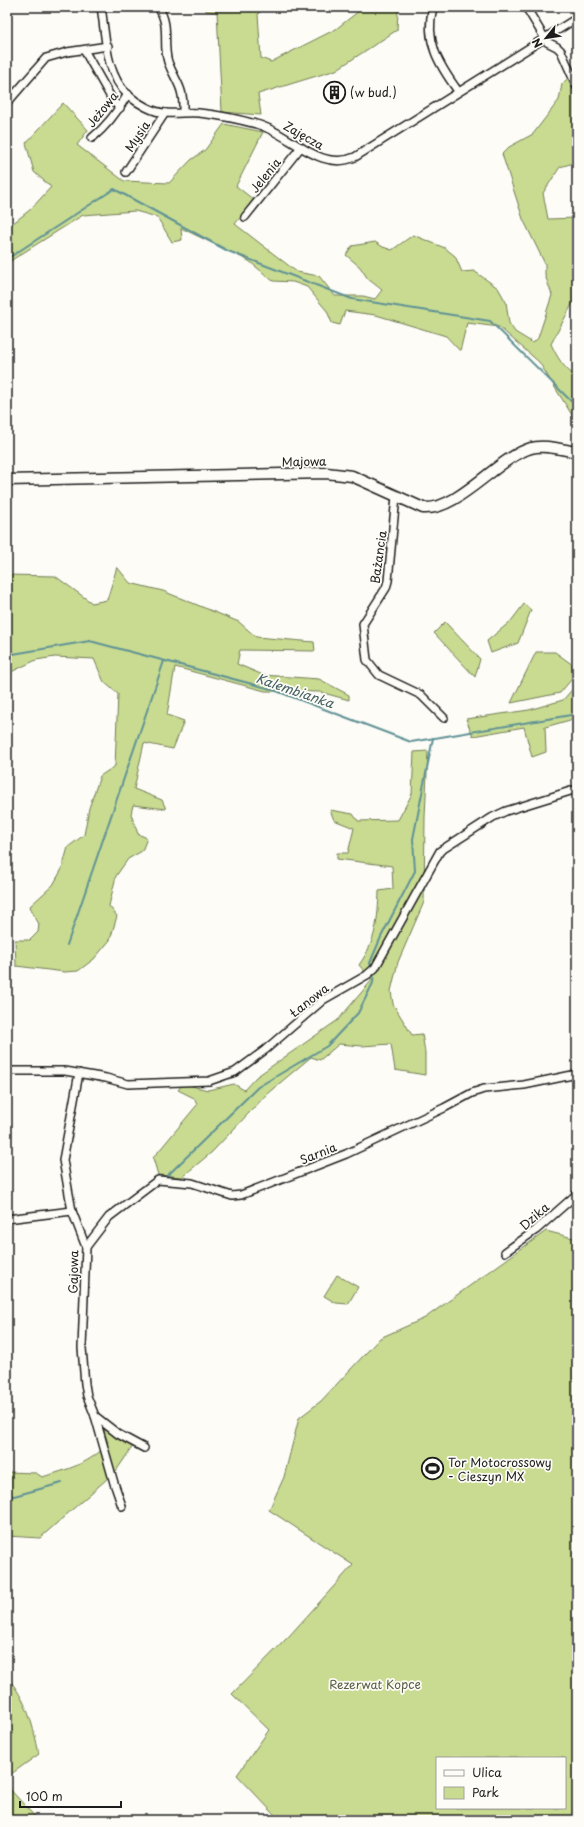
<svg xmlns="http://www.w3.org/2000/svg" width="584" height="1827" viewBox="0 0 584 1827" font-family="'Playpen Sans',sans-serif">
<style>
.green{fill:#c8db90;stroke:#727c56;fill-rule:evenodd}
.lines{fill:none;stroke-linecap:round;stroke-linejoin:round}
.stream{stroke:#619296;stroke-width:2}
.street-casing{stroke:#1c1c1c;stroke-width:10}
.secondary-casing{stroke:#1c1c1c;stroke-width:13}
.street{stroke:#fdfcf7;stroke-width:7}
.secondary{stroke:#fdfcf7;stroke-width:10}
.labels{text-anchor:middle;dominant-baseline:central;stroke-width:3.5;stroke-linejoin:round;paint-order:stroke}
.poi-label{font-size:12px;fill:#1c1c1c;stroke:#fdfcf7;text-anchor:start}
.street-label{font-size:12px;fill:#1c1c1c;stroke:#fdfcf7}
.park-label{font-size:12px;fill:#585f45;stroke:#fdfcf7}
.water-label{font-size:13px;font-style:italic;fill:#446163;stroke:#fdfcf7}
</style>
<rect width="100%" height="100%" fill="#fdfcf7"/>
<filter id="ink" filterUnits="userSpaceOnUse"><feTurbulence type="fractalNoise" baseFrequency=".025" numOctaves="2"/><feDisplacementMap in="SourceGraphic" scale="8" xChannelSelector="R" yChannelSelector="G"/><feConvolveMatrix kernelMatrix="1 2 1 2 8 2 1 2 1" color-interpolation-filters="sRGB"/></filter>
<g filter="url(#ink)">
<g class="green">
<polygon points="205,7 264,7 258,14 261,58 271,62 336,29 364,7 404,7 398,11 397,30 336,70 258,94 261,115 222,112 217,12 206,11"/>
<path d="M570,76L577,96V162L560,167L543,193L548,219L577,218V295L551,344C557,357 564,369 577,377V423L539,362L499,327L467,323L460,351L446,336L376,315L345,311L340,325L332,323L327,311L307,287L293,282L273,281L249,261L181,228L182,240L172,242L157,217L135,211L83,215L7,263V228L31,209L51,187L34,172L26,143L63,103L88,130L77,145L124,181L169,183L191,160L205,150L224,124L263,132L236,186L254,200L235,224L297,272L319,276L335,296H363L375,299L382,290L368,279L360,267L346,255L352,246L375,242L383,247L392,250L413,235L445,248L455,256L462,272L474,271L498,288L506,302L509,323L515,332L533,343L538,338L552,295L545,275V264L523,219L502,154L509,147L533,134L559,100L562,84Z"/>
<polygon points="117,567 130,583 163,591 239,622 256,637 314,642 315,651 240,650 237,664 263,675 319,679 349,695 349,700 320,692 265,691 175,667 167,715 184,721 173,749 144,743 134,789 162,800 166,809 133,805 131,814 138,834 147,838 142,851 128,859 116,876 109,906 117,916 110,940 94,959 78,971 65,972 16,966 15,940 30,940 38,932 39,924 32,912 30,906 53,885 62,869 68,847 84,835 89,808 100,776 115,766 118,694 104,682 94,659 55,657 36,660 7,674 7,575 55,576 92,603 107,600"/>
<polygon points="524,604 531,610 518,643 491,653 487,641 511,621"/>
<polygon points="445,622 480,659 475,677 434,633"/>
<polygon points="536,652 555,652 577,668 577,673 560,693 511,703"/>
<polygon points="577,684 577,718 545,727 546,752 532,757 524,727 473,736 466,719 529,710 563,700"/>
<path d="M428,751L425,817L424,902L398,962L391,991L393,1004L412,1035L422,1034L425,1052V1075L395,1070L391,1044L362,1046L339,1044L320,1060L311,1057L268,1093L212,1152L182,1177L158,1175L153,1158L197,1105L194,1098L178,1090L183,1084L208,1090L234,1084L244,1090L256,1077L338,1020L372,980L359,965C376,941 378,920 379,891L393,889L392,866L337,859V853H348L354,828L334,820L330,810L353,814L358,821L398,820L412,794L414,752Z"/>
<path d="M546,1231L577,1239V1820H269L275,1815L237,1775L269,1730L232,1694L290,1635L353,1565L269,1510L284,1477L299,1418L321,1401L380,1338L425,1318ZM437,1758H565V1808H437Z"/>
<polygon points="337,1275 358,1287 348,1304 336,1303 324,1296"/>
<path d="M107,1427L133,1446L116,1471L40,1538L7,1536V1472L36,1473L42,1477C66,1470 92,1463 108,1443L104,1430Z"/>
<path d="M7,1677C27,1700 33,1725 39,1754L7,1777Z"/>
<polygon points="7,1786 38,1820 7,1820"/>
</g>
<g class="lines">
<g class="stream">
<polyline points="7,259 114,189 228,251 352,299 490,321 577,407"/>
<polyline points="7,655 90,641 271,689 411,742 577,714"/>
<polyline points="67,945 164,661"/>
<polyline points="371,967 370,963 381,937 415,871 413,839 433,738"/>
<polyline points="165,1178 258,1087 327,1046 358,1013 373,983 374,971"/>
<polyline points="7,1495 14,1496 62,1483"/>
</g>
<defs>
<g id="street">
<path d="M101,7C106,36 105,74 128,95C137,103 154,113 166,113C177,114 188,112 199,113C218,115 238,119 256,124C289,132 319,173 355,157L577,18"/>
<path d="M158,7C171,26 162,43 168,62C176,83 184,86 183,112"/>
<path d="M433,7C424,41 439,65 458,91"/>
<polyline points="526,7 547,42 557,47 561,51 577,87"/>
<polyline points="84,50 113,101 120,108"/>
<polyline points="7,103 46,58 67,52 108,46"/>
<path d="M92,138C107,126 118,111 128,94"/>
<polyline points="126,172 165,113"/>
<polyline points="245,217 301,147"/>
<polyline points="396,496 388,581 386,588 363,624 367,660 379,675 421,695 444,718"/>
<polyline points="7,1071 65,1071 106,1078 128,1084 209,1081 235,1072 265,1050 323,1000 367,975 375,968 440,851 493,817 506,811 577,789"/>
<polyline points="79,1073 63,1160 72,1211 86,1247 82,1348 85,1384 87,1396 95,1416 114,1483 122,1506"/>
<polyline points="7,1219 72,1211"/>
<polyline points="86,1247 109,1217 158,1180 192,1183 232,1196 241,1195 346,1154 444,1108 472,1093 484,1089 524,1085 577,1074"/>
<polyline points="505,1252 536,1230 577,1194"/>
<polyline points="95,1416 118,1434 144,1448"/>
</g>
<path id="secondary" d="M7,480L326,473L352,476L423,508C458,511 497,458 531,448C545,444 563,450 577,452"/>
</defs>
<use href="#street" class="street-casing"/>
<use href="#secondary" class="secondary-casing"/>
<use href="#street" class="street"/>
<use href="#secondary" class="secondary"/>
</g>
</g>
<defs>
<symbol id="building-ring" viewBox="-11 -11 22 22"><circle r="9.5" fill="#fdfcf7" stroke="#1c1c1c" stroke-width="1.5"/><path d="M-4-6H4V6H1V3H-1V6H-4ZM-2.5-4.3h1.7v1.8h-1.7ZM.8-4.3h1.7v1.8H.8ZM-2.5-1h1.7V.8h-1.7ZM.8-1h1.7V.8H.8Z" fill="#1c1c1c"/></symbol>
<symbol id="stadium-ring" viewBox="-11 -11 22 22"><circle r="9.5" fill="#fdfcf7" stroke="#1c1c1c" stroke-width="1.5"/><path d="M0-5a6.5 5 0 1 0 0 10a6.5 5 0 1 0 0-10ZM-3.5-1.8h7v3.6h-7Z" fill="#1c1c1c"/></symbol>
</defs>
<g fill-rule="evenodd">
<use href="#building-ring" x="322" y="80" width="25" height="25"/>
<use href="#stadium-ring" x="420" y="1456" width="25" height="25"/>
</g>
<g class="labels">
<g class="poi-label">
<text x="350" y="92">(w bud.)</text>
<text x="448" y="1462">Tor Motocrossowy<tspan x="448" dy="14">- Cieszyn MX</tspan></text>
</g>
<g class="street-label">
<text transform="translate(102 109) rotate(-51)">Jeżowa</text>
<text transform="translate(304 135) rotate(30)">Zajęcza</text>
<text transform="translate(137 136) rotate(-56)">Mysia</text>
<text transform="translate(265 175) rotate(-51)">Jelenia</text>
<text transform="translate(304 461) rotate(-1)">Majowa</text>
<text transform="translate(378 557) rotate(-82)">Bażancia</text>
<text transform="translate(309 1000) rotate(-38)">Łanowa</text>
<text transform="translate(318 1153) rotate(-22)">Sarnia</text>
<text transform="translate(534 1216) rotate(-41)">Dzika</text>
<text transform="translate(73 1272) rotate(-89)">Gajowa</text>
</g>
<g class="park-label">
<text x="375" y="1684">Rezerwat Kopce</text>
</g>
<g class="water-label">
<text transform="translate(295 690) rotate(19)">Kalembianka</text>
</g>
</g>
<rect width="584" height="1827" fill="none" stroke="#fdfcf7" stroke-width="24"/>
<rect x="12" y="12" width="560" height="1803" fill="none" stroke="#1c1c1c" stroke-width="1.5" filter="url(#ink)"/>
<rect x="436" y="1757" width="130" height="52" fill="#fdfcf7" stroke="#a3a29f"/>
<rect x="444" y="1770" width="20" height="6" fill="#fdfcf7" stroke="#a3a29f"/>
<text x="472" y="1777" font-size="12" fill="#1c1c1c">Ulica</text>
<rect x="444" y="1787" width="20" height="12" fill="#c8db90" stroke="#a3a29f"/>
<text x="472" y="1797" font-size="12" fill="#1c1c1c">Park</text>
<g transform="translate(546 38) rotate(240)" stroke="#fdfcf7" stroke-width="3" paint-order="stroke">
<path d="M0-3L7 15L0 10L-7 15Z" fill="#1c1c1c"/>
<text y="-6" font-size="11" font-weight="bold" text-anchor="middle" fill="#1c1c1c">N</text>
</g>
<path d="M20 1801v6h101v-6" fill="none" stroke="#1c1c1c" stroke-width="2"/>
<text x="26" y="1801" font-size="12" fill="#1c1c1c" stroke="#fdfcf7" stroke-width="3" paint-order="stroke">100 m</text>
</svg>
